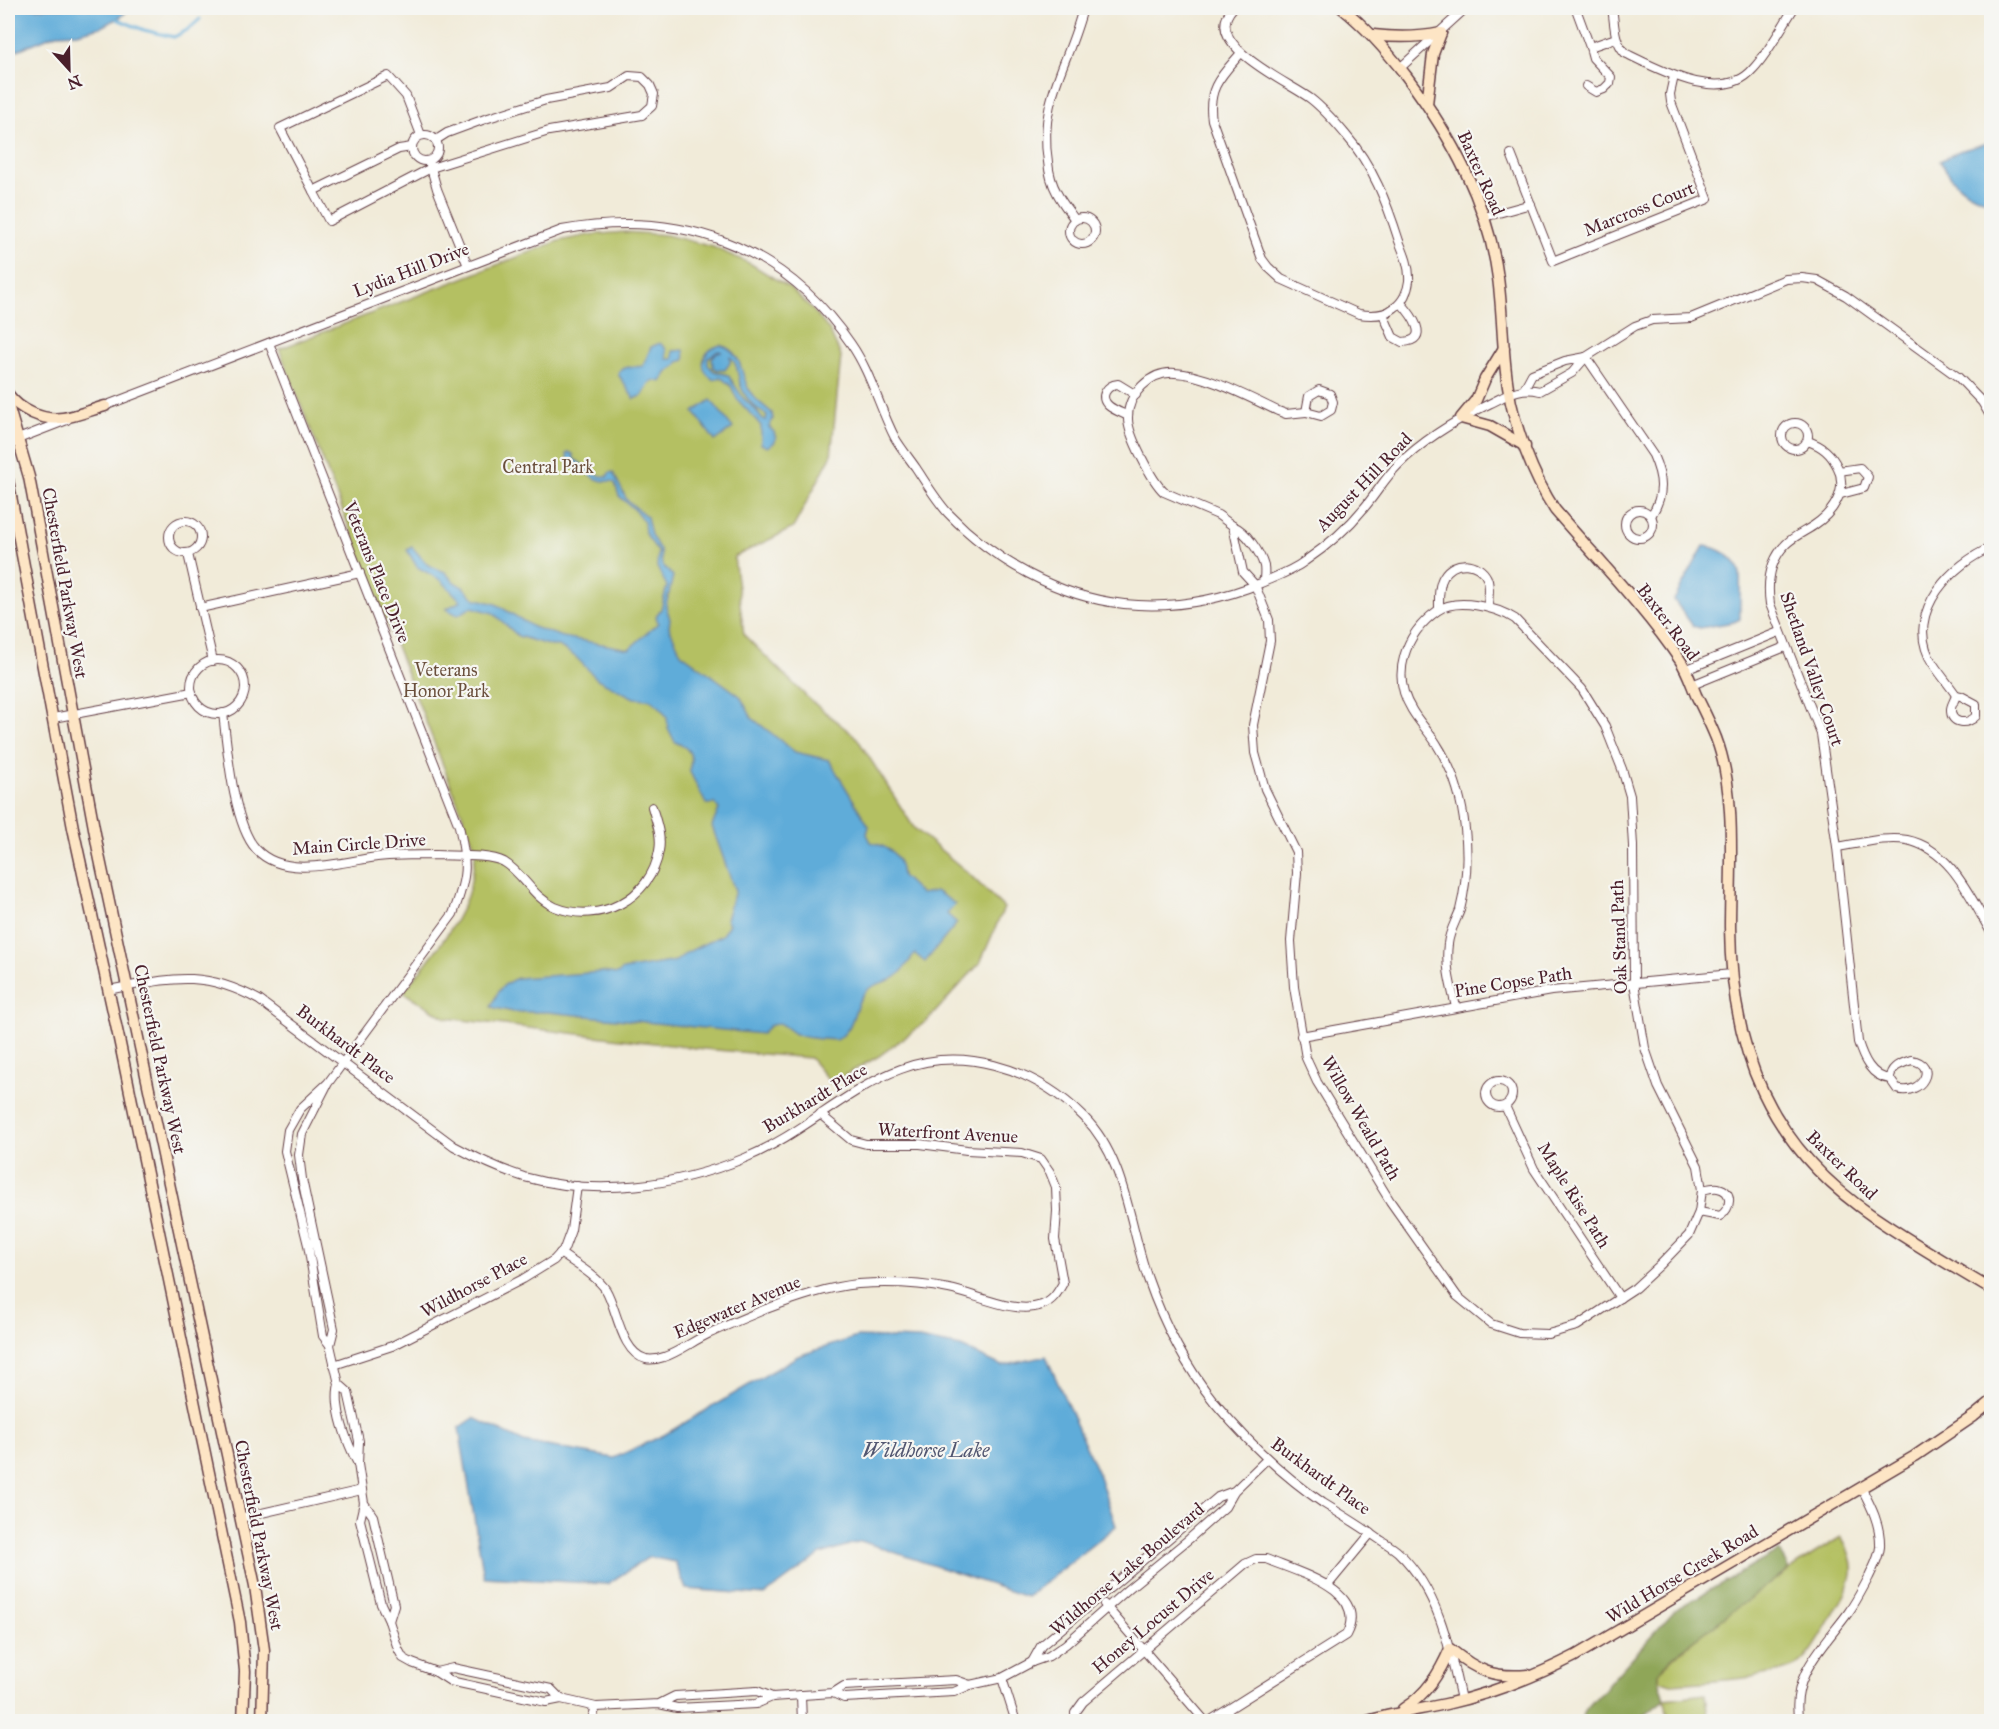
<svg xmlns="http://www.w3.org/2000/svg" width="1999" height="1729" viewBox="0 0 1999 1729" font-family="'IM FELL Great Primer',serif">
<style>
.green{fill:#b4c062;stroke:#7f7046;stroke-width:1.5}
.forest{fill:#8fa658;stroke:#6c6242;stroke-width:1.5}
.water{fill:#5facd9;stroke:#546682;stroke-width:1.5;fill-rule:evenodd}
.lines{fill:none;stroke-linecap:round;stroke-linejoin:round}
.stream{stroke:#5facd9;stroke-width:3}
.street-casing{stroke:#633e45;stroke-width:10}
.secondary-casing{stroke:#633e45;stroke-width:13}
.street{stroke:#fff;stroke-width:8}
.secondary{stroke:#fde5c5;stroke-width:10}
.labels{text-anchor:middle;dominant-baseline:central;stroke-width:4.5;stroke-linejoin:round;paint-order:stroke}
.street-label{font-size:18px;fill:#4a1f2b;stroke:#f6f6f2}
.park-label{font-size:18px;fill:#6a4f3c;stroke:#f6f6f2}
.water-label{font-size:20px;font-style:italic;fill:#525771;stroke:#f6f6f2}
</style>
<rect width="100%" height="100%" fill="#f6f6f2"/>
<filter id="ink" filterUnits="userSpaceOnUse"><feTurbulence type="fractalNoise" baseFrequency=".0167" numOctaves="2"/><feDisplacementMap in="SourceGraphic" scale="12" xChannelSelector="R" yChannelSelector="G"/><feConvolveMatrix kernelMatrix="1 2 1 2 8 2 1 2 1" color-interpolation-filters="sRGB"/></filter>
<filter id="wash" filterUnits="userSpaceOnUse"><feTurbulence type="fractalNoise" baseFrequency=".008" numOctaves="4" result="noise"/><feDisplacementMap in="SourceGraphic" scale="24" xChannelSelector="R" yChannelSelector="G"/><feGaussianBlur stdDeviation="1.35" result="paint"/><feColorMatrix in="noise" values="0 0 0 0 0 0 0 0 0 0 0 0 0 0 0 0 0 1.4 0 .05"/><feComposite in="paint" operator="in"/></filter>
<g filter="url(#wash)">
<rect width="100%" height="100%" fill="#f1ebd9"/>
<g class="green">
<path d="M625,232L667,235L713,247L751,264L790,288L812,309L829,330L841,356L831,456L793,528L734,557L744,635L809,699L857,738L914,828L966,871L1004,908L980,963L928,1020L879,1056L831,1083L810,1058L704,1049L446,1018L403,992C426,963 452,934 466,899C472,883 474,866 476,849L279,349L559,241L589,235Z"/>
<path d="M1841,1537C1859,1566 1854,1581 1837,1608C1827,1625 1818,1645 1805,1659C1788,1679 1699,1682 1671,1684L1659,1680V1672C1713,1619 1777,1576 1841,1537Z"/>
<polygon points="1705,1694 1708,1721 1652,1721 1668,1719 1665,1699"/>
</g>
<polygon class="forest" points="1779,1551 1789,1569 1681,1650 1659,1672 1659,1680 1665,1699 1636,1721 1581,1721 1586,1709 1676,1609"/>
<g class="water">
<polygon points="8,8 130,8 122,16 101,27 77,33 56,34 8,54"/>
<path d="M1991,142H1992L1991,202C1965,194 1954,184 1940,161L1959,151Z"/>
<path d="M660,343L666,349L667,359H673V351L684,350L685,360L678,362L677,365L668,372L661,382C648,376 648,389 642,396L634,399L618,374C625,364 632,368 643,366L651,347Z"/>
<path d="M721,345C745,353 739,376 751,393C757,402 765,406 772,413L773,419L769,427L774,432L776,439L774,443L767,447L761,444V426L757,421L737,399L731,386L720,377L714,380C697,370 701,350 721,345ZM718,351L722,352L716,353L712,358L713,367L718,370H725L730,363V357C738,363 737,373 740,383C744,397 754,408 767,415L766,420L762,419L756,410L743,398L728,375L714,371L708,365V358Z"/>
<polygon points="711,400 733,428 715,441 694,412"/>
<path d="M569,452L573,454L574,459C585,465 594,477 607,477L609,473L613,472L627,500L647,517L651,535L660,550L662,565L673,576L666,606L670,619L669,627L681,653L740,696L752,718L795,752L829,760L869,826L867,834L871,842C891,848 900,854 902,876L921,894L936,891L955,904L947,914L957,923L925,962L915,954C909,961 904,970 897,976C888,983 876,982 867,990C851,1005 858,1028 836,1040C822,1039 808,1039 795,1034C789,1031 785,1026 779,1023L769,1026L762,1034L548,1012H513L491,1007C497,992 502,983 518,978L602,972L617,974L623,970L676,961L686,953L722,935L729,924L726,919L735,891L712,826L719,809L715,804H706L689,770C694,755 690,748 675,742L668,728L667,717L659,706L649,699L634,698L597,679L576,657L559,646H551L518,636L493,613L472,607L458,615L446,609L461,601L441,580L417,567L407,550L412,547L428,565L445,572L454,582L463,587L474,598L496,604L533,627L563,637L629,649L658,623L656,616L661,609L667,586L657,567L658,552L645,533L644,522L635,510L619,496L615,483L611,481C598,483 590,475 580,468C577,464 571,462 568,459L567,454Z"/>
<path d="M1704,546C1717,547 1735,557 1739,570C1742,578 1739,608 1740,619L1734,622L1700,628L1693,626L1674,600Z"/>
<polygon points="857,1337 919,1339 961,1347 1002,1366 1046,1356 1099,1476 1116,1526 1027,1597 861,1541 821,1554 765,1595 686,1589 675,1562 649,1557 607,1584 484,1577 459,1428 474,1418 524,1442 614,1458 664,1435 798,1356"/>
</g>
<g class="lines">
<polyline class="stream" points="117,19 144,30 174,37 189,29 200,19"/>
</g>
</g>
<g filter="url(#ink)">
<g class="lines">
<defs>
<g id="street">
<path d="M1233,8C1199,44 1289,82 1311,99C1325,110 1335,122 1346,135C1373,166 1387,203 1399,241C1404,253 1410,267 1409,281C1408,291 1403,302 1394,308C1384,316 1371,316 1359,314L1281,279L1268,267L1262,259L1212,120C1207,88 1221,76 1241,53"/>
<path d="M1612,8C1615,25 1613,39 1625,53C1658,69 1722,105 1753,69C1769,52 1781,28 1794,8"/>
<polyline points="1576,9 1590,47"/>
<polyline points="1400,68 1466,8"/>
<polyline points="1586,86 1596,92 1604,89 1610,83 1611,77 1593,58 1590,47 1616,38"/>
<circle cx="425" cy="148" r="13"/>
<polyline points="412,147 399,149 313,191 280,128 388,76 406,96 421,135"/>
<polyline points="1511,154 1553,261 1708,199 1671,102 1670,94 1674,76"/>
<polyline points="429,161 437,189 468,266"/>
<polyline points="313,191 329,221 431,168 549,131 642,115 652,106 654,94 650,85 642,77 629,76 611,88 546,100 485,119 447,133 436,140"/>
<polyline points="1484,217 1531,204"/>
<circle cx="1082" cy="231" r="13"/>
<path d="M1075,220C1069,211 1062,203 1057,193C1052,184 1049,173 1048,162C1038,100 1069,64 1083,8"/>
<path d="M1383,314L1393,337L1402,342C1433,341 1410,313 1401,303"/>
<path d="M269,343L459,826C468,866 467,877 453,914L328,1083L302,1134L299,1155L302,1179L334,1329L330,1345L323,1336L308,1245L285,1151L288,1130L300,1109L328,1083"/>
<path d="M1586,357L1653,455C1663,478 1665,494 1651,516"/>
<polyline points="1525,387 1532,374 1565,361 1586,357"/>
<polygon points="1319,390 1330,394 1333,402 1331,410 1321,416 1306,412 1309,396"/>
<path d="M102,407L562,230C679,209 783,244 851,344C871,373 879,407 895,438C901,448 909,458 916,468C926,483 936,500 948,513C993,560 1058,597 1124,604C1172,609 1217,601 1261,583C1277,576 1292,571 1305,561C1327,546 1347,529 1364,508C1376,494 1385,478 1398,465C1424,439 1456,420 1489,404C1508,395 1519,386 1540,391L1572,373L1586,357L1635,326L1652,320L1691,318L1786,279L1802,278L1817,280L1846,296L1958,377L1982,402L1992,419"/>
<path d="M1128,416C1122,413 1114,410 1109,406C1098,397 1107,385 1118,384L1136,395"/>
<circle cx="1795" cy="436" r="13"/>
<path d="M1808,441C1822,446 1831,453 1838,468C1848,491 1833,513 1813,526C1804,532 1794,536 1786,544C1770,560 1767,583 1770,604L1821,734L1837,847L1858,1042C1863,1058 1871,1077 1890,1079"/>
<polyline points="8,447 18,439 67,420"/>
<polyline points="1839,471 1860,468 1868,477 1864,488 1841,494"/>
<circle cx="1639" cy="524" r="14"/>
<circle cx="185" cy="537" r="16"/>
<path d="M1233,526L1218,515L1164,492C1152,481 1128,435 1128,419C1127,394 1151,371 1175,373C1205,374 1250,398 1278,411L1286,414L1306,412"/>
<polyline points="188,554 213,661"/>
<path d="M1264,581C1264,577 1265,571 1264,566C1260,552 1246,531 1233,526L1243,572L1255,585L1269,620L1270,641L1253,725L1255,753L1265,789L1296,852L1297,873L1291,941L1294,987L1306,1058L1317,1082L1390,1201L1457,1296L1491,1324L1519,1333L1548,1334L1577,1326L1635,1288L1661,1264L1689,1235L1699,1212L1702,1190L1698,1166L1658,1086L1645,1048L1634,983L1633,846L1630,796L1622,769L1605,726L1582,689L1515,619C1496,607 1457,597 1437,611C1405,634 1390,675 1412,710C1419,722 1429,732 1436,743C1453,769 1462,799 1465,829C1468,856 1467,883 1460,910C1456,921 1449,932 1448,944C1445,966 1451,986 1456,1007"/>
<polyline points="200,608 360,573"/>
<path d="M1439,609C1439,599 1438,585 1444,576C1454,559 1479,561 1487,578C1491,586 1488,598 1488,607"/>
<circle cx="218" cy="687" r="27"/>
<polyline points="1685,670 1779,632"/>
<polyline points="1692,685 1785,647"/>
<path d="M1956,695C1948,683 1936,670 1929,657C1907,610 1952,564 1992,547"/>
<path d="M1956,695L1961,696L1976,704V716C1968,725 1950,725 1951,709C1951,705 1955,700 1956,695Z"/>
<path d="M223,713C227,746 233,824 256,849C284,880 341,862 377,857C397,855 417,855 436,855C454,856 489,854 504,862C524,874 532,897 555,907C599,925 651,899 659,851C662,836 656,821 652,807"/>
<polyline points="53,718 192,692"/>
<path d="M1837,847C1859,844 1886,836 1907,840C1951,849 1971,899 1992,934"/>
<path d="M108,990C170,979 200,968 259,1000L454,1146C476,1158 499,1169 524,1177C596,1197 677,1186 745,1158C832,1122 888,1037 994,1065C1029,1074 1058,1091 1084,1117C1126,1159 1129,1225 1148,1279C1163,1322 1186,1367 1215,1403C1246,1440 1282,1475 1323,1503C1341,1514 1359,1525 1376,1537C1383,1542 1393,1547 1399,1553C1439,1591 1450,1649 1461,1700"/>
<polyline points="1301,1036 1551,991 1732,974"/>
<path d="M1911,1060C1940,1064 1921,1097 1897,1089L1890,1079C1890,1066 1901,1064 1911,1060Z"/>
<circle cx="1499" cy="1094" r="13"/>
<polyline points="1505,1106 1534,1169 1620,1298"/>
<path d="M1699,1212L1720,1216C1731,1209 1734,1191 1718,1188C1713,1187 1707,1189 1702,1190"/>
<path d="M560,1253C575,1264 596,1275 606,1290C617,1308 621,1353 646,1359C651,1360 658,1359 664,1357C679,1352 693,1341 708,1334C727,1325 747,1317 766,1309C796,1298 827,1287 858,1284C889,1282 919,1283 949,1289C976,1294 1014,1315 1042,1305C1053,1301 1058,1292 1063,1283L1055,1239L1057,1211L1056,1187L1050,1172L1041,1159L1022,1153L967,1150L920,1144H866L851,1140L820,1114"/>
<path d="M330,1345L339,1384L348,1392L359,1441L358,1464C347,1443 333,1407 339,1384"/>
<polyline points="334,1365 392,1346 523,1279 554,1260 564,1249 571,1230 577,1186"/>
<polyline points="358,1464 364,1503 360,1520 381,1604 389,1621 394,1605 373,1516 364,1503"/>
<polyline points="1234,1491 1218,1497 1041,1646 1032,1662 1049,1656 1066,1644 1128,1589 1189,1539 1225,1507 1234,1491 1267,1459"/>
<polyline points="240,1518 362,1490"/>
<polyline points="1328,1585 1371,1533"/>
<polyline points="1104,1604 1206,1722"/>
<polyline points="389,1621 398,1649 403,1658 412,1663 436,1672 450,1681 546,1702 561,1699 551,1689 453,1668 436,1672"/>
<polyline points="1002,1678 1016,1722"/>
<polyline points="970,1685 1002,1678 1032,1662"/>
<polyline points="801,1695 802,1722"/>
<polyline points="772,1697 833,1693 844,1686 956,1680 970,1685 954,1692 844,1698 833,1693"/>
<polyline points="561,1699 596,1707 659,1704 677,1708 756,1704 772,1697 757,1691 675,1696 659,1704"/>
<polyline points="591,1722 596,1707"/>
<path d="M1076,1722L1075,1713L1083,1702L1245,1564L1256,1559H1266C1296,1572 1370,1590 1346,1635L1208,1722"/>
<path d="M1799,1722C1789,1677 1824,1646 1848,1613C1856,1602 1862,1590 1869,1577C1873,1568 1879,1558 1880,1547C1881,1525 1871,1506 1861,1487"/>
</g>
<g id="secondary">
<path d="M1342,8C1367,28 1387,51 1407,77C1452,137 1488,203 1498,278C1503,314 1502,351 1508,387C1514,426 1533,477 1555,510C1596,558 1645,608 1680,660C1687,670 1691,683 1696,695C1703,709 1710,723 1716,738C1737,793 1730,868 1730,927C1731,1051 1769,1146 1874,1217C1912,1243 1952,1266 1992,1290"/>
<path d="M1373,35C1397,38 1417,38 1441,33"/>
<polyline points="1427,104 1433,54 1441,33"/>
<polyline points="1504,348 1485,379 1476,400 1461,418 1490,426 1525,446"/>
<path d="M8,394C19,410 43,421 63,418C77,416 91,410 105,406"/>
<polyline points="8,405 29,477 99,855 255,1586 264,1650 262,1722"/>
<polyline points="8,480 73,828 119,1039 240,1622 245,1671 243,1722"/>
<path d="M1403,1709C1427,1694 1439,1674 1450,1649C1477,1671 1493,1678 1528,1675"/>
<polyline points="8,1716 16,1722"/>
<path d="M1365,1722C1391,1713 1419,1710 1446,1704C1491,1694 1534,1677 1575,1656L1915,1456L1974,1416L1992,1401"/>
</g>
</defs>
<use href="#street" class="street-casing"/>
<use href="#secondary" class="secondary-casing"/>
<use href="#street" class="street"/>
<use href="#secondary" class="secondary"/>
</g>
</g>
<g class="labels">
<g class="street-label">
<text transform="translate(1481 173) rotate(66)">Baxter Road</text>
<text transform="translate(1639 209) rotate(-22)">Marcross Court</text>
<text transform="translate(411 270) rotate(-21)">Lydia Hill Drive</text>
<text transform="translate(1364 482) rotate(-46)">August Hill Road</text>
<text transform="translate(377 572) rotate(68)">Veterans Place Drive</text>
<text transform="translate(65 583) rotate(80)">Chesterfield Parkway West</text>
<text transform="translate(1668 622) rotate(53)">Baxter Road</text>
<text transform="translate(1812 669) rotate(71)">Shetland Valley Court</text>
<text transform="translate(359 844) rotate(-4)">Main Circle Drive</text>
<text transform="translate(1619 937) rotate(-92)">Oak Stand Path</text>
<text transform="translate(1513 982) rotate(-9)">Pine Copse Path</text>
<text transform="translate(346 1044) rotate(37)">Burkhardt Place</text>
<text transform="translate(160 1059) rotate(78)">Chesterfield Parkway West</text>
<text transform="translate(815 1098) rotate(-31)">Burkhardt Place</text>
<text transform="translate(1361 1118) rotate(60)">Willow Weald Path</text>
<text transform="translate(948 1133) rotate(3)">Waterfront Avenue</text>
<text transform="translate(1842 1165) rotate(44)">Baxter Road</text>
<text transform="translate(1574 1195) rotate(58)">Maple Rise Path</text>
<text transform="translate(474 1285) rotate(-28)">Wildhorse Place</text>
<text transform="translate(737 1307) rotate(-23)">Edgewater Avenue</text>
<text transform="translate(1321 1476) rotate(36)">Burkhardt Place</text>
<text transform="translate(259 1535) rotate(79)">Chesterfield Parkway West</text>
<text transform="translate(1127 1569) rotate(-40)">Wildhorse Lake Boulevard</text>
<text transform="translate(1682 1574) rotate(-31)">Wild Horse Creek Road</text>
<text transform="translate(1153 1621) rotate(-40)">Honey Locust Drive</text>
</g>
<g class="park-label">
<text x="548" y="467">Central Park</text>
<text x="446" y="670">Veterans<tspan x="446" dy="21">Honor Park</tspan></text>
</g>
<g class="water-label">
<text x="926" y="1450">Wildhorse Lake</text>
</g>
</g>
<rect width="1999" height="1729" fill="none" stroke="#f6f6f2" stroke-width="30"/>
<g transform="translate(69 69) rotate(158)" stroke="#f6f6f2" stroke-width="4.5" paint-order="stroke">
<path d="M0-4.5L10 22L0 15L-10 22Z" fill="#4a1f2b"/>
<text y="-9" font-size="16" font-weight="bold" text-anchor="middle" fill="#4a1f2b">N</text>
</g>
</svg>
